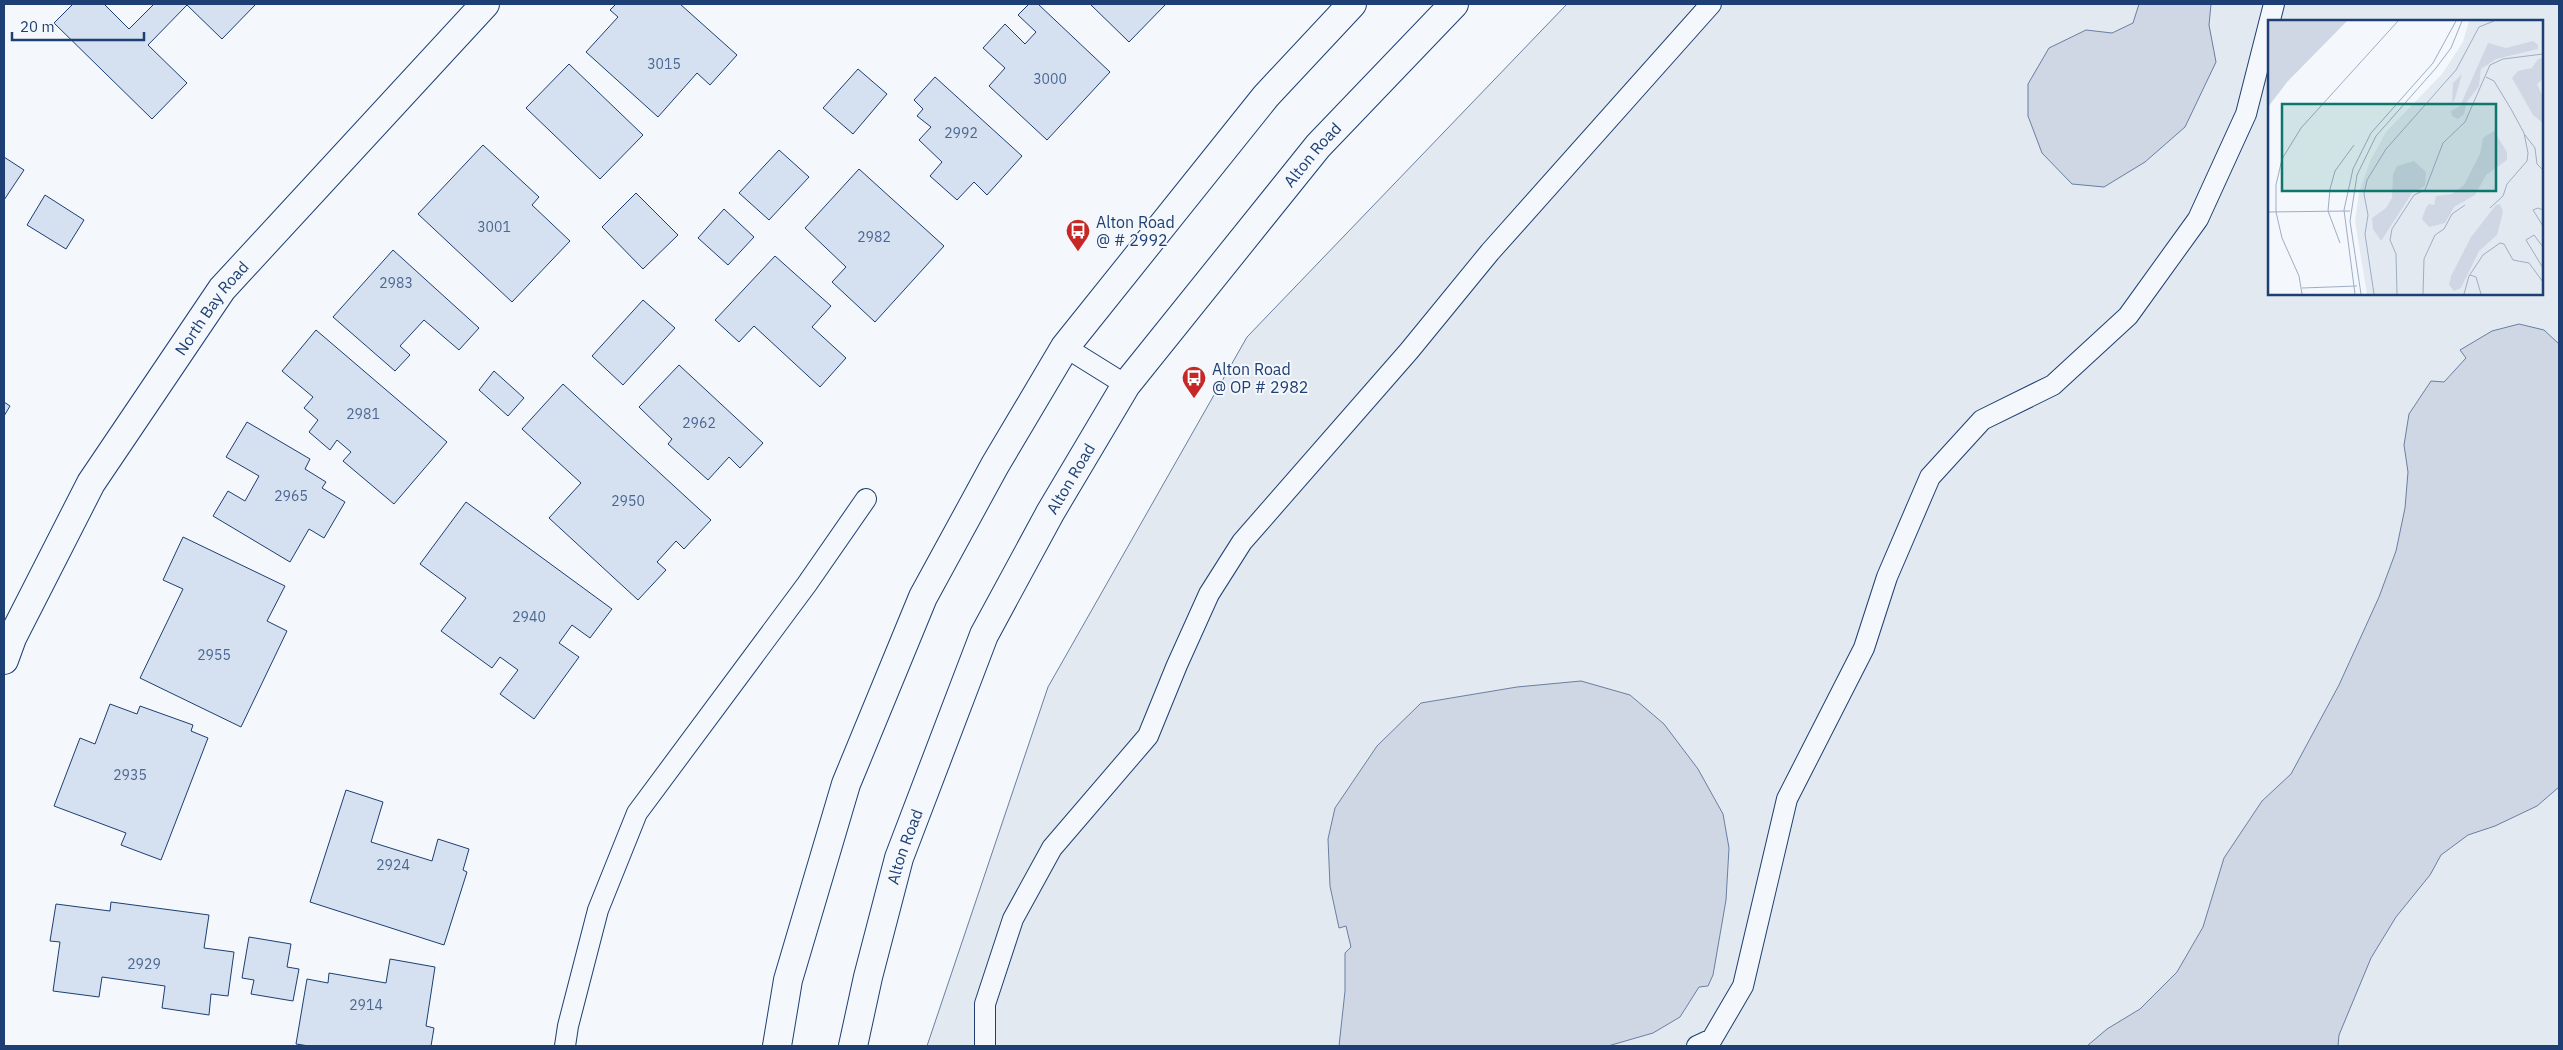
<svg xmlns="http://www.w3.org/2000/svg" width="2563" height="1050" viewBox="0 0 2563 1050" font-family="'IBM Plex Sans',sans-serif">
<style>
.green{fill:#e3e9f0;stroke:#687fa3;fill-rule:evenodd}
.water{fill:#cfd7e4;stroke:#687fa3}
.building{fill:#d5e0f0;stroke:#1d3f73}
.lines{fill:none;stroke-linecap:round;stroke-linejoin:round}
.lane-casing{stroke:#1d3f73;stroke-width:22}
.street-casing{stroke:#1d3f73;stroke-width:30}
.highway-casing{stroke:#1d3f73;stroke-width:30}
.lane{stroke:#f4f7fb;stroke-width:20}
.street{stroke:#f4f7fb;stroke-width:28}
.highway{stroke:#f4f7fb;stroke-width:28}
.labels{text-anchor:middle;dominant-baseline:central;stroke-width:4;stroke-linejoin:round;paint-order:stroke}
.number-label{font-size:14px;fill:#4b6792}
.street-label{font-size:16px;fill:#1d3f73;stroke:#f4f7fb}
.poi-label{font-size:16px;fill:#1d3f73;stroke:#f4f7fb;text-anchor:start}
.inset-road{fill:none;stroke:#9eadc5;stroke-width:1}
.view{fill:#0f766e;fill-opacity:0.15;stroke:#0f766e;stroke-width:2.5}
.inset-edge{fill:none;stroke:#1d3f73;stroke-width:2.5}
</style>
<rect width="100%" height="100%" fill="#f4f7fb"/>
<path class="green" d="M1567,4H2559V1046H927L1048,687L1247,337ZM2269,21H2542V294H2269Z"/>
<g class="water">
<polygon points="2139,4 2211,4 2209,25 2216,62 2185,127 2145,162 2104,187 2072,184 2042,153 2028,116 2028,84 2049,48 2086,30 2112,33 2133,23"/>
<polygon points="2519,324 2544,330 2559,344 2559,787 2537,806 2495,826 2468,835 2441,855 2430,875 2396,917 2371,958 2339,1035 2338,1046 2087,1046 2107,1029 2140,1009 2177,972 2203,927 2224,858 2262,801 2291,774 2339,685 2379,597 2396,551 2405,508 2408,472 2404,445 2409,414 2431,381 2444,382 2466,358 2460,350 2492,331"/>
<polygon points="1581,681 1630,695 1664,724 1698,769 1723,814 1729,848 1726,900 1713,975 1708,986 1699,987 1680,1017 1653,1033 1608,1046 1339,1046 1345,991 1345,953 1351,947 1346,926 1339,928 1330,886 1328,839 1335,808 1377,746 1421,703 1517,687"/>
</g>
<g class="building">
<polygon points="73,4 104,4 129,29 154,4 256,4 222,39 187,5 148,45 187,83 152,119 54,23"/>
<polygon points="616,4 680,4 737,55 710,85 697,73 658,117 586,52 618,17 610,10"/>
<polygon points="1029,4 1038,4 1110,72 1047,140 989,86 1005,68 983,48 1005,24 1025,44 1036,32 1018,15"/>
<polygon points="1090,4 1166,4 1129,42"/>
<polygon points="569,64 643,135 600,179 526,108"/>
<polygon points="858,69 887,94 853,134 823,108"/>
<polygon points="935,77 1022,156 987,195 974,182 957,200 930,176 942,162 919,140 931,127 917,116 923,109 914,100"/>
<polygon points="483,145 539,197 532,205 570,241 512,302 418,214"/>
<polygon points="779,150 809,177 769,220 739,193"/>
<polygon points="4,157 24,170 4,200"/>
<polygon points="859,169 944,246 875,322 832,282 846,267 805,228"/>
<polygon points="636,193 678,235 643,269 602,227"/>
<polygon points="45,195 84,220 66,249 27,225"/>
<polygon points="724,209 754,237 728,265 698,238"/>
<polygon points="393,250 479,328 459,350 424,320 400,346 410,355 395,371 333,317"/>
<polygon points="775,256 831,306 812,327 846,358 820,387 754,326 739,342 715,320"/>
<polygon points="643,300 675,328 623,385 592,356"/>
<polygon points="316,330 447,442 394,504 343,461 351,452 337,440 330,450 309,432 318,420 304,408 313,397 282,371"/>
<polygon points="679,365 763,443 740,468 729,457 708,480 668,444 672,439 639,407"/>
<polygon points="494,371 524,398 508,416 479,390"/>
<polygon points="563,384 711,520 684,549 676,541 657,562 666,570 638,600 549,518 581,483 522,429"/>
<polygon points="4,402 10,406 4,416"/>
<polygon points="247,422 310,459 305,469 326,482 322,488 345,502 324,538 309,529 290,562 213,516 228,491 245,501 259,476 226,457"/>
<polygon points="466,502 612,609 590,638 572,625 559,643 579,657 534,719 500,694 518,670 500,657 492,668 441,631 466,598 420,564"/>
<polygon points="183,537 285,586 267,621 287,631 241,727 140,678 183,589 163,580"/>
<polygon points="110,704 137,714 140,706 193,725 191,731 208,738 161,860 121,845 126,833 54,806 80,738 95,744"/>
<polygon points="346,790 383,802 371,842 432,861 438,839 469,849 463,870 467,872 444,945 310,902"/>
<polygon points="111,902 209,915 204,948 234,952 228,996 211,994 209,1015 162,1008 165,986 102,977 99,997 53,991 60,942 50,941 56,904 110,911"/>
<polygon points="249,937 291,944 287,967 299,969 293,1001 251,994 254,980 242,978"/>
<polygon points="390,959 435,967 426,1026 434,1028 431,1046 309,1046 296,1044 307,979 328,983 329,973 386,983"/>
</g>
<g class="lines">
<defs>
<g id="lane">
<polyline points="1065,347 1126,385"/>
<polyline points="565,1046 568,1026 598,910 637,813 807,584 866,499"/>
<polyline points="985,1046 985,1004 1013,919 1052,848 1148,736 1177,665 1209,594 1242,542 1409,351 1490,252 1711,4"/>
<polyline points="1697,1046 1712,1039 1743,986 1787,799 1864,648 1887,577 1930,477 1982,420 2053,385 2128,316 2198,219 2246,114 2274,4"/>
</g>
<g id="street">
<path id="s1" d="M4,660L12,638L91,483L222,289L485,4"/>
</g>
<g id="highway">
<polyline points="777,1046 788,980 846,784 923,597 995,465 1065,347 1266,96 1352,4"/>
<path id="s2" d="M853,1046L868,977L899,858L984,635L1050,513L1126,385L1318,146L1454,4"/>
</g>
</defs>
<use href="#lane" class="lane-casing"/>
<use href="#street" class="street-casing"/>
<use href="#highway" class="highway-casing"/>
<use href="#lane" class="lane"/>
<use href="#street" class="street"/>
<use href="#highway" class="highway"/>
</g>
<defs>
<symbol id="bus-pin" viewBox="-11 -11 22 30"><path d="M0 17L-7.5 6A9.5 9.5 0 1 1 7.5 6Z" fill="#c62828" stroke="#f4f7fb"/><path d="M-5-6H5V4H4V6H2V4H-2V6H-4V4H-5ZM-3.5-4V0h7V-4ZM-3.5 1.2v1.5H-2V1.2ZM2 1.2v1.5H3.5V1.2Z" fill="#fff"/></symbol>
</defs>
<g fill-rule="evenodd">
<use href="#bus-pin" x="1064" y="217" width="28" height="38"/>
<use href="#bus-pin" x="1180" y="364" width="28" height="38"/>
</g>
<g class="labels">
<g class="number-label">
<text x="664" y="64">3015</text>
<text x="1050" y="79">3000</text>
<text x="961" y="133">2992</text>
<text x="494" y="227">3001</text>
<text x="874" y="237">2982</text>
<text x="396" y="283">2983</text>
<text x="363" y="414">2981</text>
<text x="699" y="423">2962</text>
<text x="291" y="496">2965</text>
<text x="628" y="501">2950</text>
<text x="529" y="617">2940</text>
<text x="214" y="655">2955</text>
<text x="130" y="775">2935</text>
<text x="393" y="865">2924</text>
<text x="144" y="964">2929</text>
<text x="366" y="1005">2914</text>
</g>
<g class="street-label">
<text stroke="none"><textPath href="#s2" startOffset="1016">Alton Road</textPath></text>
<text stroke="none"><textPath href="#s1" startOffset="410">North Bay Road</textPath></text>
<text stroke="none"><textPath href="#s2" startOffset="611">Alton Road</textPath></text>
<text stroke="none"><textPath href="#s2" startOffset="206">Alton Road</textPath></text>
</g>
<g class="poi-label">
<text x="1096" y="222">Alton Road<tspan x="1096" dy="18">@ # 2992</tspan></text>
<text x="1212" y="369">Alton Road<tspan x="1212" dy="18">@ OP # 2982</tspan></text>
</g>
</g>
<g transform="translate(2268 20)">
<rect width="275" height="275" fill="#f4f7fb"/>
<path d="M201,1H275V274H99L87,201L91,173L102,141L118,112L174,54L195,22Z" fill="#e3e9f0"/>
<path d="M0,1H79L20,61L0,87ZM265,21L270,25V29L228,39L213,49L211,66L199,82L196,94L190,99L184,96L183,91L192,86L220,23L238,28ZM275,38V59L269,64L275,77V103L265,95L244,58L250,51L264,48L270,39ZM194,54L187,79L184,83L185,63ZM226,111L239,132V140L218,155L207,175L186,187L177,203L161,207L154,199L158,188L161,184L166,185L168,176L184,174L196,165L212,134L215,118ZM146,141L158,152L157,166L144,173L113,221L105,209L104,198L118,188L124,178L125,154L129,146ZM232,184L235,192L229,215L211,231L193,268L186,271L181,265L183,256L203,217L228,185Z" fill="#cfd7e4"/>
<path class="inset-road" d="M218,57L226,61L243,89L256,113L260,133L259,141L239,164L235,176L222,188M257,115L267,128L269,144L275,150M275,190L270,188L265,190L275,206M0,192L82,191M72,223L60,191L62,169L67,151L86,125M275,227L266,215L258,220L275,248M202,255L208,257L213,274M34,268L89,266M34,274L31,256L14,218L8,192V165L14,139L33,108L130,1M87,274L76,190L85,149L103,113L165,43L188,1M93,274L82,201L89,155L108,116L168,48L183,28L194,1M106,274L97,214L100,195L96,174L99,160L118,129L188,50L211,7L226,1M129,274L128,234L122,220L124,209L146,175L157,170L175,123L197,102L222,45L235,39L275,34M155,274L156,239L167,215L176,209L184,194L197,185M196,274L201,256L215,235L232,223L236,224L245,240L261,243L275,262"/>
<path class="view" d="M14,84H228V171H14Z"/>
<rect width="275" height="275" class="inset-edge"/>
</g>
<rect width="2563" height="1050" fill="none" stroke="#1d3f73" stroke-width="10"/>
<path d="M12 32v8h132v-8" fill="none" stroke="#1d3f73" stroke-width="2.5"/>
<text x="20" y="32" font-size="15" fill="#1d3f73" stroke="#f4f7fb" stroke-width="4" paint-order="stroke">20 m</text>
</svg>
